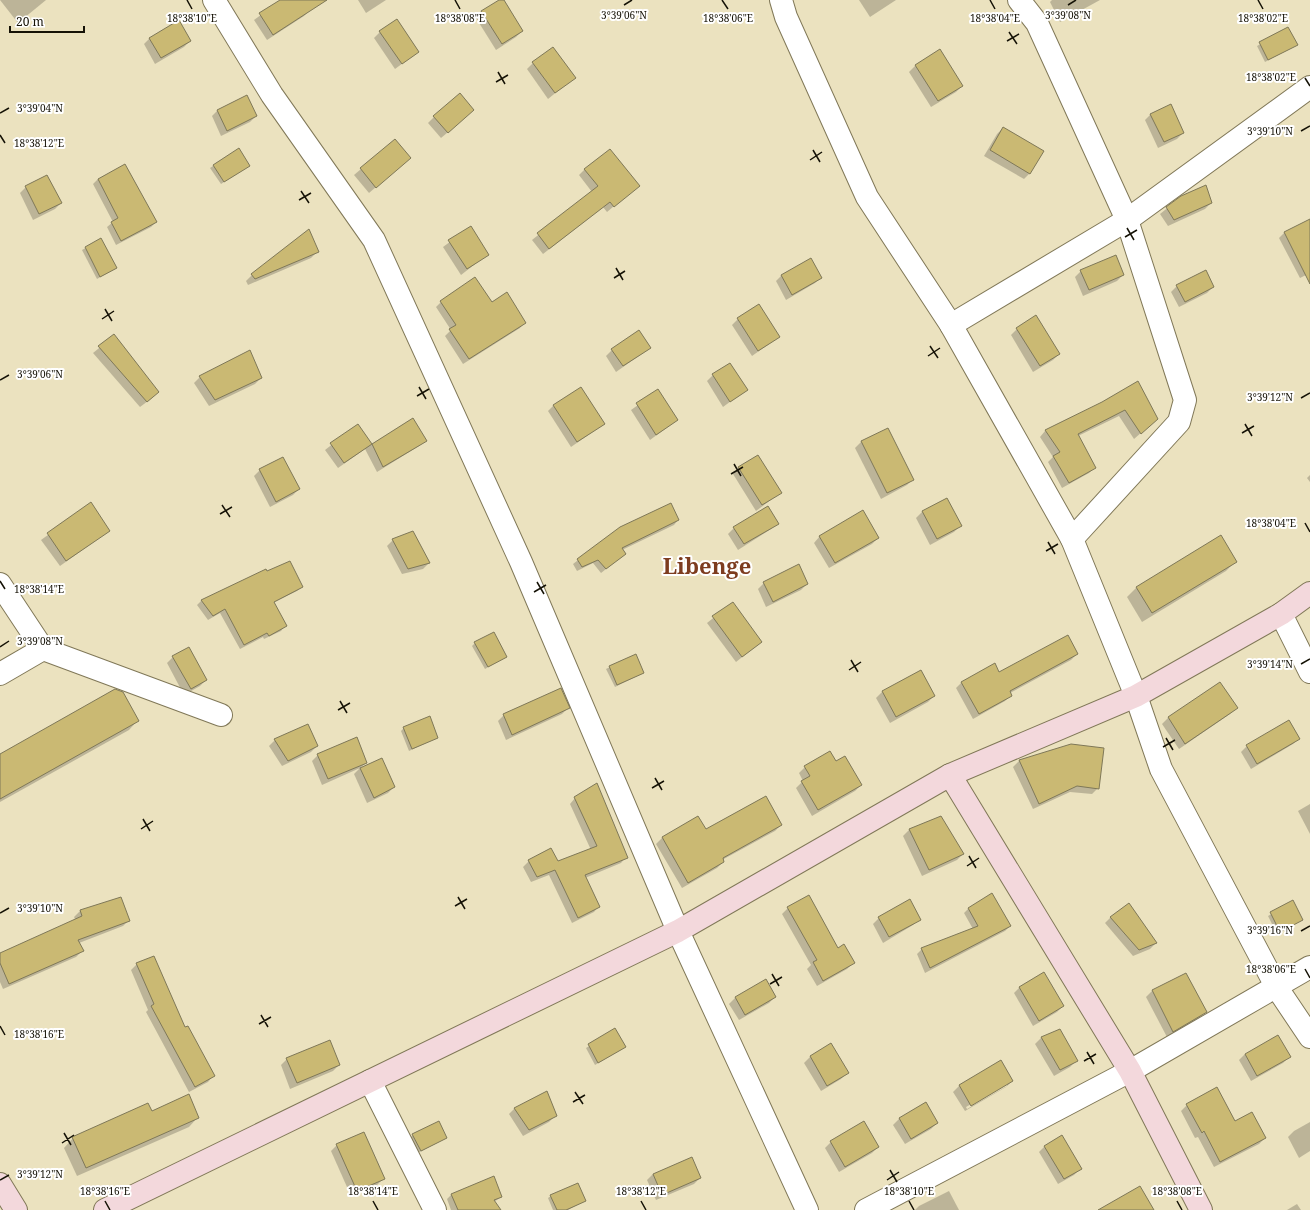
<svg xmlns="http://www.w3.org/2000/svg" width="1310" height="1210" viewBox="0 0 1310 1210" font-family="'Noto Serif',serif">
<style>
.shadow{fill:#0003;fill-rule:evenodd}
.building{fill:#cab973;stroke:#7f7858}
.lines{fill:none;stroke-linecap:round;stroke-linejoin:round}
.street-casing{stroke:#807858;stroke-width:24}
.secondary-casing{stroke:#807858;stroke-width:24}
.street{stroke:#fff;stroke-width:22}
.secondary{stroke:#f3d8dc;stroke-width:22}
.ticks{fill:none;stroke:#151206;stroke-width:1.5}
.labels{text-anchor:middle;dominant-baseline:central;stroke-width:4;stroke-linejoin:round;paint-order:stroke}
.town-label{font-size:22px;font-weight:bold;fill:#7d3c1f;stroke:#fff}
.ticks-label{font-size:10px;text-anchor:middle;fill:#151206;stroke:#fff;stroke-width:4;stroke-linejoin:round;paint-order:stroke}
</style>
<rect width="100%" height="100%" fill="#ebe2bf"/>
<g class="shadow">
<polygon points="0,0 46,0 18,23"/>
<polygon points="281,0 304,0 310,10 304,16 267,40 254,20"/>
<polygon points="358,0 386,0 366,13"/>
<polygon points="501,0 503,0 522,31 516,37 496,50 476,18"/>
<polygon points="859,0 896,0 870,17"/>
<polygon points="1052,0 1100,0 1060,22 1050,2"/>
<polygon points="1288,29 1297,45 1265,62 1257,46"/>
<polygon points="380,32 418,52 395,69 374,38"/>
<polygon points="150,38 190,41 184,47 155,64 144,44"/>
<polygon points="940,50 962,86 956,92 931,107 909,72 915,66"/>
<polygon points="533,63 574,78 548,99 527,69"/>
<polygon points="218,110 256,116 250,122 221,136 212,116"/>
<polygon points="1151,114 1183,133 1177,139 1158,148 1145,120"/>
<polygon points="467,116 441,138 428,123 434,117"/>
<polygon points="1003,128 1030,173 1024,179 984,156 997,134"/>
<polygon points="395,140 410,158 369,193 354,175"/>
<polygon points="239,149 246,168 221,184 210,168"/>
<polygon points="125,166 156,222 151,227 116,245 107,227 113,222 93,184 98,179"/>
<polygon points="585,169 638,186 607,212 603,207 543,254 532,240 592,192 579,175"/>
<polygon points="26,187 61,203 55,209 33,220 20,193"/>
<polygon points="1181,197 1211,203 1205,209 1168,226 1160,214"/>
<polygon points="1310,220 1310,273 1300,278 1279,238 1284,233"/>
<polygon points="470,227 488,254 461,275 443,247"/>
<polygon points="101,239 116,268 97,279 82,250"/>
<polygon points="317,252 311,258 248,285 246,281 252,275"/>
<polygon points="1081,271 1123,275 1117,281 1083,296 1075,277"/>
<polygon points="782,275 821,277 815,283 786,300 776,281"/>
<polygon points="1177,286 1213,287 1207,293 1179,307 1171,292"/>
<polygon points="441,302 491,303 525,322 520,328 463,364 445,336 451,330 436,307"/>
<polygon points="738,319 779,337 752,356 732,325"/>
<polygon points="1017,329 1059,354 1053,360 1033,372 1011,335"/>
<polygon points="114,336 152,398 140,407 93,353"/>
<polygon points="650,348 616,372 606,356 612,350"/>
<polygon points="713,375 746,390 723,407 707,381"/>
<polygon points="200,377 261,378 255,384 209,406 194,383"/>
<polygon points="1137,382 1150,425 1134,439 1119,416 1078,436 1095,467 1089,473 1062,488 1048,462 1053,457 1040,437 1045,431 1102,403"/>
<polygon points="658,391 677,420 650,440 631,410"/>
<polygon points="554,405 604,424 571,447 548,411"/>
<polygon points="412,419 425,440 419,446 377,472 365,449 338,468 325,450 357,425 371,445"/>
<polygon points="888,429 913,479 907,485 881,499 855,448 861,442"/>
<polygon points="739,468 780,493 756,511 733,474"/>
<polygon points="260,470 299,489 293,495 270,507 254,476"/>
<polygon points="1310,475 1310,482 1307,478"/>
<polygon points="946,499 960,526 954,532 930,545 916,518 922,512"/>
<polygon points="91,504 109,531 60,566 41,540"/>
<polygon points="678,520 674,525 622,550 625,554 601,573 593,563 577,571 573,564 620,528"/>
<polygon points="777,523 771,529 738,550 728,534 734,528"/>
<polygon points="413,532 429,563 423,569 402,574 387,546 393,540"/>
<polygon points="820,536 878,538 872,544 829,568 814,543"/>
<polygon points="1236,561 1226,571 1142,622 1127,597 1136,588"/>
<polygon points="764,583 807,584 801,590 766,607 758,589"/>
<polygon points="302,587 297,591 273,603 285,626 281,631 264,639 263,637 240,649 220,613 208,620 197,605 202,600"/>
<polygon points="732,603 761,642 736,662 707,623"/>
<polygon points="475,643 505,657 485,669 472,646"/>
<polygon points="1077,654 1071,660 1010,693 1011,695 1005,701 973,719 956,688 962,682"/>
<polygon points="635,655 643,673 615,687 606,669"/>
<polygon points="173,657 206,680 200,686 184,695 167,663"/>
<polygon points="921,671 934,696 928,702 890,723 876,698 882,692"/>
<polygon points="1220,683 1237,708 1230,714 1179,749 1162,724 1168,718"/>
<polygon points="568,708 562,714 506,740 498,721 504,715"/>
<polygon points="138,720 129,730 0,802 0,755"/>
<polygon points="1289,721 1299,738 1293,744 1251,769 1241,752 1247,746"/>
<polygon points="404,728 437,738 409,751 401,731"/>
<polygon points="275,740 317,746 311,752 282,766 269,746"/>
<polygon points="318,755 366,763 360,768 322,785 312,761"/>
<polygon points="1019,761 1098,788 1092,794 1070,792 1033,809 1013,767"/>
<polygon points="836,763 861,785 855,791 812,816 796,788 803,781 799,773 805,767"/>
<polygon points="360,768 394,787 388,793 367,803 354,774"/>
<polygon points="575,798 626,857 621,863 585,878 599,906 594,912 572,923 549,875 531,882 523,867 529,861 550,849 558,863 591,850 570,804"/>
<polygon points="1310,804 1310,834 1298,811"/>
<polygon points="698,817 705,830 781,825 775,831 722,860 723,862 717,868 682,888 656,844 662,838"/>
<polygon points="941,817 963,854 957,860 922,876 903,836 909,830"/>
<polygon points="120,898 129,920 123,926 79,943 82,951 76,957 3,989 0,982 0,954 76,921 74,917 80,911"/>
<polygon points="1293,902 1302,920 1277,934 1268,916"/>
<polygon points="788,908 838,949 853,963 847,969 817,986 807,969 811,965 782,914"/>
<polygon points="969,908 1010,926 1005,931 925,973 917,954 922,949 973,929 964,913"/>
<polygon points="1111,917 1156,943 1150,949 1133,956 1105,923"/>
<polygon points="879,918 919,919 913,925 883,943 873,924"/>
<polygon points="137,964 184,1028 213,1076 208,1082 189,1092 146,1012 148,1010 131,970"/>
<polygon points="1186,974 1205,1012 1199,1018 1167,1037 1146,997 1152,991"/>
<polygon points="1020,987 1063,1006 1057,1012 1033,1026 1014,993"/>
<polygon points="775,997 769,1003 739,1020 729,1004 735,998"/>
<polygon points="615,1030 625,1047 595,1065 586,1048"/>
<polygon points="1060,1030 1076,1061 1070,1067 1054,1076 1035,1044 1041,1038"/>
<polygon points="831,1045 847,1073 841,1079 821,1091 804,1063 810,1057"/>
<polygon points="1245,1054 1289,1057 1283,1063 1251,1081 1239,1060"/>
<polygon points="287,1059 339,1065 333,1071 290,1089 281,1065"/>
<path d="M1012,1081L1006,1087L965,1111L953,1092L959,1086ZM1007,1084V1086L967,1109L966,1107Z"/>
<polygon points="925,1104 937,1123 931,1129 905,1144 893,1125 899,1119"/>
<polygon points="1187,1105 1265,1138 1259,1144 1214,1167 1198,1137 1195,1138 1181,1111"/>
<polygon points="515,1108 555,1116 549,1122 523,1136 509,1114"/>
<polygon points="151,1112 198,1117 189,1127 77,1176 64,1148 73,1138"/>
<polygon points="1310,1122 1310,1151 1299,1158 1288,1137 1294,1131"/>
<polygon points="413,1135 446,1138 418,1153 410,1138"/>
<polygon points="831,1142 878,1147 872,1153 839,1172 825,1148"/>
<polygon points="337,1145 383,1179 377,1185 351,1196 331,1151"/>
<polygon points="1045,1146 1080,1169 1074,1175 1058,1184 1039,1152"/>
<polygon points="653,1174 700,1178 694,1184 656,1200 647,1180"/>
<polygon points="949,1191 959,1210 915,1210 919,1206"/>
<polygon points="452,1194 501,1197 494,1202 499,1210 451,1210 447,1199"/>
<polygon points="551,1196 585,1201 568,1210 553,1210 548,1198"/>
<polygon points="1297,1204 1301,1210 1287,1210"/>
</g>
<g class="building">
<polygon points="280,0 327,0 273,35 259,13"/>
<polygon points="499,0 504,0 523,31 502,44 481,11"/>
<polygon points="397,19 419,52 402,64 379,31"/>
<polygon points="179,20 191,41 161,58 149,38"/>
<polygon points="1288,27 1298,45 1268,60 1259,42"/>
<polygon points="553,47 576,78 555,93 532,62"/>
<polygon points="940,49 963,86 938,101 915,65"/>
<polygon points="460,93 474,110 448,133 433,116"/>
<polygon points="247,95 257,116 227,131 217,110"/>
<polygon points="1171,104 1184,133 1164,142 1150,114"/>
<polygon points="1003,127 1044,151 1030,174 990,150"/>
<polygon points="395,139 411,158 376,188 360,168"/>
<polygon points="239,148 250,166 224,182 213,165"/>
<polygon points="610,149 640,186 614,207 610,202 549,249 537,233 598,186 584,169"/>
<polygon points="125,164 157,222 121,241 111,222 118,218 98,179"/>
<polygon points="47,175 62,203 39,214 25,186"/>
<polygon points="1206,185 1212,203 1174,220 1166,207 1181,196"/>
<polygon points="1310,219 1310,284 1284,232"/>
<polygon points="471,226 489,255 467,269 448,240"/>
<polygon points="309,229 319,252 255,279 251,274"/>
<polygon points="101,238 117,268 100,277 85,247"/>
<polygon points="1116,255 1124,275 1089,290 1080,270"/>
<polygon points="811,258 822,278 792,295 781,275"/>
<polygon points="1206,270 1214,287 1185,302 1176,285"/>
<polygon points="475,277 492,302 507,292 526,323 469,359 449,329 456,325 440,301"/>
<polygon points="759,304 780,337 758,351 737,318"/>
<polygon points="1036,315 1060,354 1040,366 1016,328"/>
<polygon points="639,330 651,348 623,366 611,349"/>
<polygon points="114,334 159,392 147,402 98,346"/>
<polygon points="250,350 262,378 215,400 199,376"/>
<polygon points="730,363 748,390 730,402 712,374"/>
<polygon points="1138,381 1158,419 1141,434 1125,410 1078,434 1096,468 1069,483 1053,456 1060,452 1045,430 1102,402"/>
<polygon points="581,387 605,424 577,442 553,405"/>
<polygon points="658,389 678,420 656,435 636,403"/>
<polygon points="413,418 427,441 383,467 372,444"/>
<polygon points="358,424 372,444 344,463 330,443"/>
<polygon points="888,428 914,480 887,493 861,441"/>
<polygon points="758,455 782,493 762,505 738,467"/>
<polygon points="283,457 300,489 276,502 259,469"/>
<polygon points="947,498 962,526 937,539 922,511"/>
<polygon points="91,502 110,531 66,561 47,533"/>
<polygon points="671,503 679,520 622,548 626,554 606,569 598,560 582,567 577,559 620,527"/>
<polygon points="768,506 779,524 744,544 733,527"/>
<polygon points="863,510 879,538 835,563 819,536"/>
<polygon points="413,531 430,563 408,569 392,539"/>
<polygon points="1221,535 1237,562 1152,613 1136,587"/>
<polygon points="290,561 303,587 274,602 287,626 269,636 267,633 244,645 225,609 213,616 201,600 266,569 267,571"/>
<polygon points="799,564 808,584 773,602 763,582"/>
<polygon points="733,602 762,642 742,657 712,616"/>
<polygon points="494,632 507,657 488,667 474,642"/>
<polygon points="1068,635 1078,654 1010,691 1012,696 979,714 961,682 995,663 999,672"/>
<polygon points="189,647 207,680 191,689 172,656"/>
<polygon points="636,654 644,673 617,685 609,666"/>
<polygon points="921,670 935,696 896,717 882,691"/>
<polygon points="1220,682 1238,708 1185,744 1168,717"/>
<polygon points="561,688 570,708 512,735 503,714"/>
<polygon points="115,689 123,692 139,721 0,799 0,754"/>
<polygon points="430,716 438,738 412,749 403,727"/>
<polygon points="1289,720 1300,739 1257,764 1246,745"/>
<polygon points="308,724 318,746 288,761 274,739"/>
<polygon points="357,737 367,763 328,779 317,754"/>
<polygon points="1071,744 1104,748 1099,789 1077,786 1039,804 1019,760"/>
<polygon points="830,751 836,761 845,756 862,785 818,810 801,781 810,776 804,766"/>
<polygon points="382,758 395,787 374,798 360,768"/>
<polygon points="597,783 628,858 585,875 600,907 578,918 555,870 537,877 528,860 551,848 558,861 597,846 574,797"/>
<polygon points="766,796 782,825 723,858 724,862 688,883 662,837 698,816 706,829"/>
<polygon points="941,816 964,854 929,870 909,829"/>
<polygon points="992,893 1011,926 930,968 921,948 978,926 968,908"/>
<polygon points="809,895 838,948 844,944 855,963 823,981 813,962 817,960 787,907"/>
<polygon points="121,897 130,921 78,940 84,951 9,984 0,963 0,953 82,916 80,910"/>
<polygon points="910,899 921,920 889,937 878,917"/>
<polygon points="1293,900 1303,920 1280,932 1270,912"/>
<polygon points="1129,903 1157,943 1139,950 1110,917"/>
<polygon points="154,956 185,1027 188,1026 215,1076 195,1087 151,1006 154,1004 136,963"/>
<polygon points="1044,972 1064,1006 1039,1021 1019,987"/>
<polygon points="1186,973 1207,1012 1173,1032 1152,990"/>
<polygon points="766,979 776,997 745,1015 735,997"/>
<polygon points="615,1028 626,1047 598,1063 588,1044"/>
<polygon points="1060,1029 1078,1061 1060,1070 1041,1037"/>
<polygon points="1278,1035 1291,1057 1257,1076 1245,1054"/>
<polygon points="330,1040 340,1065 297,1083 286,1058"/>
<polygon points="831,1043 849,1073 827,1086 810,1056"/>
<polygon points="1001,1060 1013,1081 971,1106 959,1085"/>
<polygon points="1217,1087 1235,1121 1252,1112 1266,1138 1220,1162 1204,1131 1202,1133 1186,1104"/>
<polygon points="547,1091 557,1116 529,1130 514,1108"/>
<polygon points="189,1094 199,1118 86,1168 72,1137 148,1103 152,1111"/>
<polygon points="926,1102 938,1123 911,1139 899,1118"/>
<polygon points="439,1121 447,1138 421,1151 412,1134"/>
<polygon points="864,1121 879,1147 845,1167 830,1141"/>
<polygon points="364,1132 385,1179 357,1191 336,1144"/>
<polygon points="1062,1135 1082,1169 1064,1179 1044,1146"/>
<polygon points="692,1157 701,1178 662,1195 653,1174"/>
<polygon points="494,1176 502,1197 494,1200 501,1210 458,1210 451,1194"/>
<polygon points="578,1183 586,1201 566,1210 557,1210 550,1195"/>
<polygon points="1140,1186 1154,1210 1098,1210"/>
</g>
<g class="lines">
<defs>
<g id="street">
<polyline points="214,0 272,95 374,240 521,562 678,931 807,1210"/>
<polyline points="781,0 786,17 867,197 951,325 1072,539 1136,696 1161,769 1277,988 1310,1037"/>
<polyline points="1019,0 1037,23 1127,220 1185,400 1179,422 1072,539"/>
<polyline points="951,325 1127,220 1310,87"/>
<polyline points="0,584 43,649 221,715"/>
<polyline points="1281,614 1310,672"/>
<polyline points="0,674 43,649"/>
<polyline points="370,1081 435,1210"/>
<polyline points="866,1210 1130,1071 1310,967"/>
</g>
<g id="secondary">
<polyline points="950,775 1130,1071 1201,1210"/>
<polyline points="0,1184 16,1210"/>
<polyline points="105,1210 678,931 950,775 1136,696 1281,614 1310,593"/>
</g>
</defs>
<use href="#street" class="street-casing"/>
<use href="#secondary" class="secondary-casing"/>
<use href="#street" class="street"/>
<use href="#secondary" class="secondary"/>
</g>
<path class="ticks" d="M187,0L192,9M455,0L460,9M722,0L728,9M990,0L995,9M1258,0L1263,9M624,5L632,0M1068,5L1076,0M1009,32L1017,44M1007,41L1019,34M498,72L505,84M1305,78L1310,86M496,82L508,75M0,113L9,108M1301,131L1310,126M0,135L5,143M813,150L820,162M810,160L822,152M301,191L309,203M299,200L311,193M1127,228L1134,240M1125,237L1137,230M616,268L623,280M614,278L625,271M105,309L112,321M102,319L114,311M930,346L938,358M928,356L940,348M0,380L9,375M419,387L426,399M417,396L429,389M1301,398L1310,393M1245,424L1252,436M1242,433L1254,426M734,464L741,476M731,474L743,467M222,505L230,517M220,514L232,507M1305,523L1310,532M1048,542L1055,554M1046,551L1058,544M0,581L5,589M537,582L544,594M534,592L546,585M0,647L9,641M851,660L858,672M1301,664L1310,659M849,670L861,662M340,701L347,713M338,710L350,703M1166,738L1173,750M1163,747L1175,740M655,778L662,790M652,788L664,781M143,819L150,831M141,829L153,821M969,856L976,868M967,866L979,858M458,897L465,909M455,906L467,899M0,913L9,908M1301,931L1310,926M1305,969L1310,978M772,974L779,986M770,984L782,977M261,1015L268,1027M259,1024L271,1017M0,1026L5,1035M1087,1052L1094,1064M1084,1061L1096,1054M575,1092L583,1104M573,1102L585,1095M64,1133L71,1145M62,1143L74,1135M890,1170L897,1182M0,1180L9,1175M887,1180L899,1172M105,1201L110,1210M373,1201L378,1210M641,1201L646,1210M909,1201L914,1210M1177,1201L1182,1210"/>
<g class="labels">
<g class="town-label">
<text x="707" y="565">Libenge</text>
</g>
</g>
<g class="ticks-label">
<text x="624" y="19">3°39'06"N</text>
<text x="1068" y="19">3°39'08"N</text>
<text x="192" y="22">18°38'10"E</text>
<text x="460" y="22">18°38'08"E</text>
<text x="728" y="22">18°38'06"E</text>
<text x="995" y="22">18°38'04"E</text>
<text x="1263" y="22">18°38'02"E</text>
<text x="1271" y="81">18°38'02"E</text>
<text x="40" y="112">3°39'04"N</text>
<text x="1270" y="135">3°39'10"N</text>
<text x="39" y="147">18°38'12"E</text>
<text x="40" y="378">3°39'06"N</text>
<text x="1270" y="401">3°39'12"N</text>
<text x="1271" y="527">18°38'04"E</text>
<text x="39" y="593">18°38'14"E</text>
<text x="40" y="645">3°39'08"N</text>
<text x="1270" y="668">3°39'14"N</text>
<text x="40" y="912">3°39'10"N</text>
<text x="1270" y="934">3°39'16"N</text>
<text x="1271" y="973">18°38'06"E</text>
<text x="39" y="1038">18°38'16"E</text>
<text x="40" y="1178">3°39'12"N</text>
<text x="105" y="1195">18°38'16"E</text>
<text x="373" y="1195">18°38'14"E</text>
<text x="641" y="1195">18°38'12"E</text>
<text x="909" y="1195">18°38'10"E</text>
<text x="1177" y="1195">18°38'08"E</text>
</g>
<path d="M10 26v6h74v-6" fill="none" stroke="#151206" stroke-width="2"/>
<text x="16" y="26" font-size="12" fill="#151206" stroke="#ffffff" stroke-width="3" paint-order="stroke">20 m</text>
</svg>
